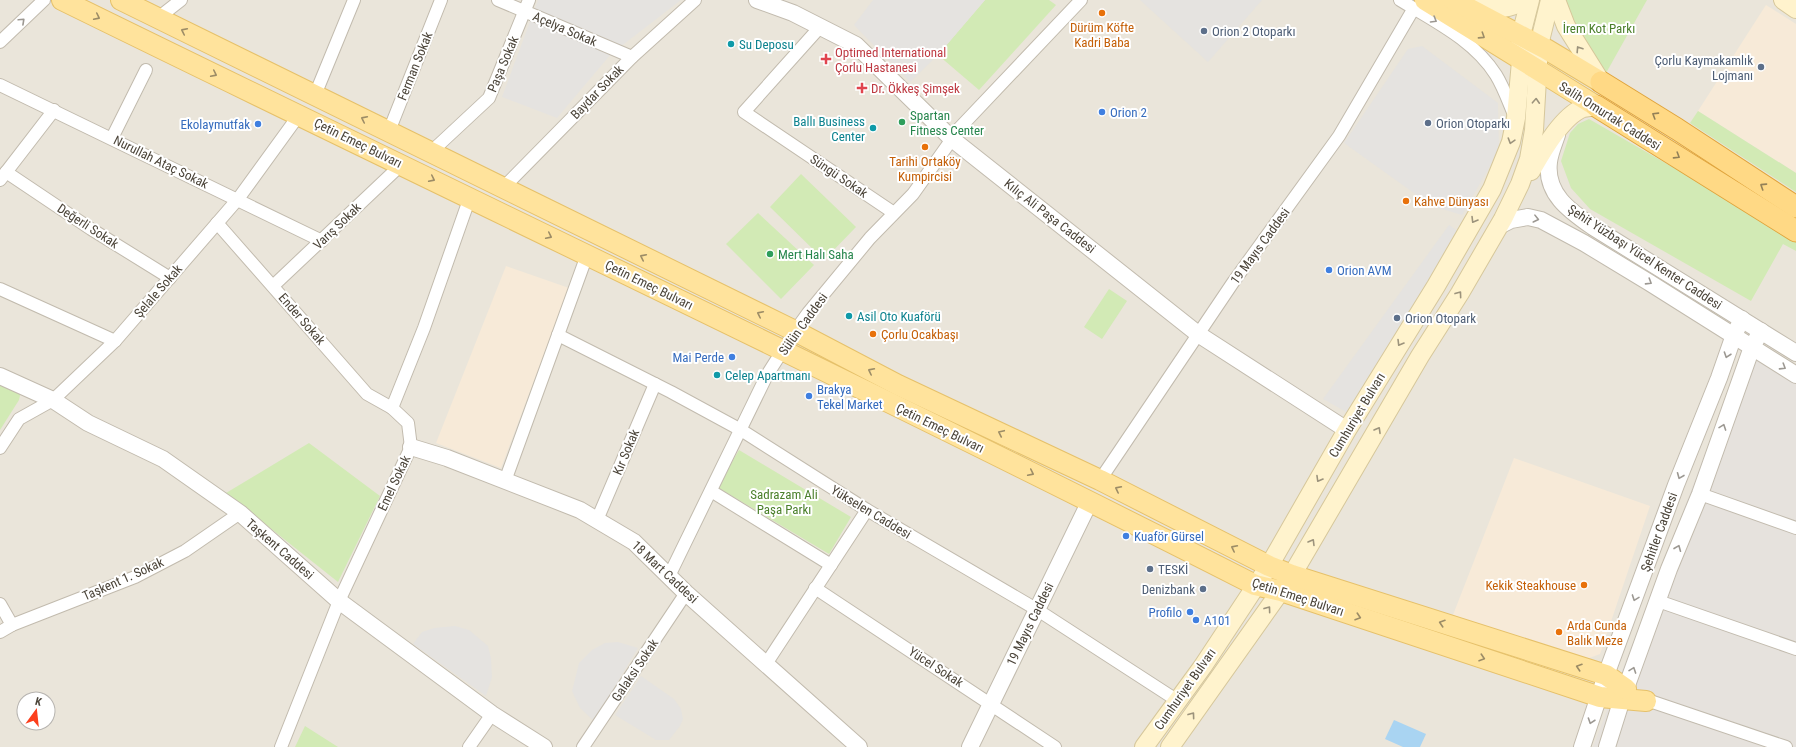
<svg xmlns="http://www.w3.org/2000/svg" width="1796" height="747" viewBox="0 0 1796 747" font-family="'Roboto Condensed',sans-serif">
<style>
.residential{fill:#eae5da;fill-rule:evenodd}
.commercial{fill:#f7ead8}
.industrial{fill:#e6e2dd}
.green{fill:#d2eab5}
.parking{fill:#e5e3e0}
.water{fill:#a9d4f2}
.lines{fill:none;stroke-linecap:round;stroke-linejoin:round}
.minor-casing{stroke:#c2bbae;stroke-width:14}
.tertiary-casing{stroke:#c2bbae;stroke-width:18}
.secondary-casing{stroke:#d6c79b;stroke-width:20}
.primary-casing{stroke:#e6c16a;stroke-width:22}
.trunk-casing{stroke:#e0a43c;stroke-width:23}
.minor{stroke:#fff;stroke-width:12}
.tertiary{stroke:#fff;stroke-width:16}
.secondary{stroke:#fff3cd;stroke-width:18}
.primary{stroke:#ffe39c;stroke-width:20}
.trunk{stroke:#ffd985;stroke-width:21}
.oneway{stroke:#9c8c66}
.oneway2{stroke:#9c9892}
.oneway3{stroke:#9c937c}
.oneway4{stroke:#938057}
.food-dot{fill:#e8710a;stroke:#fff;stroke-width:1.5}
.service-dot{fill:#5c6f8a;stroke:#fff;stroke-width:1.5}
.culture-dot{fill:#0f9aa8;stroke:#fff;stroke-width:1.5}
.health-dot{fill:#e0444e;stroke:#fff;stroke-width:1.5}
.shop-dot{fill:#3f7fe0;stroke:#fff;stroke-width:1.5}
.leisure-dot{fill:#2e9e5b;stroke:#fff;stroke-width:1.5}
.labels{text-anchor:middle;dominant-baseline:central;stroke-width:4;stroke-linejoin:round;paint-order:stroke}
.food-label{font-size:13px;fill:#c56008;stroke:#fff;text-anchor:start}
.park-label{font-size:13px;fill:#4a7f2a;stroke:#fff}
.street-label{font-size:13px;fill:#4b4439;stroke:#fff}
.service-label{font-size:13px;fill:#4e5e75;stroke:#fff;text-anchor:start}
.culture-label{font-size:13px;fill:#0d838f;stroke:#fff;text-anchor:start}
.health-label{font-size:13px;fill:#be3a42;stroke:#fff;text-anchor:start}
.shop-label{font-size:13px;fill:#366cbe;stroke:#fff;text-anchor:start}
.leisure-label{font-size:13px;fill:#27864d;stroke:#fff;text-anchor:start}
</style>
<rect width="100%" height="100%" fill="#f6f3ec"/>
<path class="residential" d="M0,0H1796V502L1598,747H0ZM24,699H48V723H24Z"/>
<g class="commercial">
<polygon points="1766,5 1796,24 1796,173 1698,111"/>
<polygon points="506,266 569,288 501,468 436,443"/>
<polygon points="1514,458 1650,506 1600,654 1584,660 1453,615"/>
</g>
<polygon class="industrial" points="1749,338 1796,368 1796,747 1593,747"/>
<g class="green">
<polygon points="985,0 1049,0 1056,5 979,90 938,55"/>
<polygon points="1556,0 1647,0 1601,82"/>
<polygon points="1698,111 1796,173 1796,192 1690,123"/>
<polygon points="1589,119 1787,233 1796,242 1796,251 1783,244 1751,301 1590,209 1571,188 1561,161 1570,133 1578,124"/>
<polygon points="801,174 856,227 824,260 770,207"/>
<polygon points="758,213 814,265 781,299 726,244"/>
<polygon points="1109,289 1127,301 1102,339 1084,327"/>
<polygon points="0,379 21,391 19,400 0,430"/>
<polygon points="309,443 380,496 338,582 226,493"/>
<polygon points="739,450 851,517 829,554 717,487"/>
<polygon points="305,726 338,747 295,747"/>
</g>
<g class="parking">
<polygon points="538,0 681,0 611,54 557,118 502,97"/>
<polygon points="873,0 985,0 938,55 910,82 854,25"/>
<polygon points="1140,0 1262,0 1208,62"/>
<polygon points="1422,46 1498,103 1499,150 1462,215 1432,206 1344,143 1408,49"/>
<polygon points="1449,225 1466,237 1348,413 1323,399"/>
<polygon points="455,626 469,630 488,646 491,658 492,677 486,696 413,644 422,632 434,628"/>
<polygon points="618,642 638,648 594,721 580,708 572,691 579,663 592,650 605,643"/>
<polygon points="641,676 674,699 681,709 683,719 680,726 669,740 656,740 615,715"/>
</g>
<polygon class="water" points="1394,720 1426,734 1420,747 1403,747 1385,739"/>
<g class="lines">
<defs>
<g id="minor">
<polyline points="498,0 632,57"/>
<path d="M1400,0C1434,21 1474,40 1496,75C1504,88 1509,103 1515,117"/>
<polyline points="158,18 181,0"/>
<polyline points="820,27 744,112 894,213"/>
<polyline points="0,42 44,0"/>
<polyline points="0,85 322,241"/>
<polyline points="315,95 354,0"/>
<polyline points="389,131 441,0"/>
<polyline points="951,137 1081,0"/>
<polyline points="112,138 146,70"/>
<polyline points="431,152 489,98 529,0"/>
<polyline points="6,172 91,229 170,278"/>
<polyline points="0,180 54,110"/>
<polyline points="503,188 632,57 695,0"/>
<polyline points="217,223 367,394 392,408"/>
<polyline points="273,286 402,164"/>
<polyline points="0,289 115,341"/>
<polyline points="558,335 671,392 741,430 867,510 1036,609 1178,701"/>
<polyline points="0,448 19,419 53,400 115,341 238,199 299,115"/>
<polyline points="1100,480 1234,281 1339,136 1414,8"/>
<polyline points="505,481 587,255"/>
<polyline points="711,491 831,565"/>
<polyline points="1700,494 1796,528"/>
<polyline points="597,520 655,384"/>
<polyline points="669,576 767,375 795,331 808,313 870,238 913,194 952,139"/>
<polyline points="815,588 1055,747"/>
<polyline points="1658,601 1796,649"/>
<polyline points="0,604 12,625"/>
<polyline points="0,632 12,625 135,577 185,551 240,513"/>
<polyline points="766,664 867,510"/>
<polyline points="1641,698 1786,747"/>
<polyline points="281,747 339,601 411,447 408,423 392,408 424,328 470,197"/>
<polyline points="469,747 492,714"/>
<polyline points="583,747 686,593"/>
</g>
<g id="tertiary">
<polyline points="757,0 793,13 856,45 952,139 1198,334 1347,430"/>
<path d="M1557,135C1554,144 1550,153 1549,162C1545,194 1570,211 1593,227L1796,353"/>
<polyline points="1499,226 1511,220 1528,217 1541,220 1584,243 1650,283 1796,375"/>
<polyline points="0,376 53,400 88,423 163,459 240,513 339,601 492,714 544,747"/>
<polyline points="411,447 447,458 580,510 634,542 686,593 859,747"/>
<polyline points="970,747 1090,501"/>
<polyline points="1582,747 1606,675 1676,485 1719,378 1734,335 1742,319"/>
<polyline points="1607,747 1622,699 1669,569 1700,494 1752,347 1761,331"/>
</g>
<g id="secondary">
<polyline points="1556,0 1566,26 1601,82"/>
<polyline points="1783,0 1796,9"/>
<path d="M1470,8C1487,8 1509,12 1522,0"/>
<path d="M1531,171C1542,152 1562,116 1583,108C1587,107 1592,107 1596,106"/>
<polyline points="1144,747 1203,666 1269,566 1347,430 1436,286 1492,189 1511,142 1516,118 1521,61 1521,35 1530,0"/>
<polyline points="1170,747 1292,575 1420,356 1460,293 1503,219 1520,184 1529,159 1534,130 1539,45 1550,0"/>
</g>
<g id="primary">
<path d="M62,0C459,195 860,384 1255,585L1281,591L1600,697L1646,701"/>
<polyline points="121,0 795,331 898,385 1100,480 1269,566 1292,575 1606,675 1626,689"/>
<polyline points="1425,0 1596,106"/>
<polyline points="1453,0 1546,49 1601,82"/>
</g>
<g id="trunk">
<polyline points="1601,82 1677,129 1796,207"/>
<polyline points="1596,106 1796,231"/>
</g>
</defs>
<use href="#minor" class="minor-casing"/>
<use href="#tertiary" class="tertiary-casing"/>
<use href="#secondary" class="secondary-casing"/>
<use href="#primary" class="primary-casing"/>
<use href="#trunk" class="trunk-casing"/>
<use href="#minor" class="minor"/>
<use href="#tertiary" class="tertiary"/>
<use href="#secondary" class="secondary"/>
<use href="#primary" class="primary"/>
<use href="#trunk" class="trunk"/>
</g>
<defs><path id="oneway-chevron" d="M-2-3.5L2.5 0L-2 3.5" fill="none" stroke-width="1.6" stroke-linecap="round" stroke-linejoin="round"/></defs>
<g class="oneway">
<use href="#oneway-chevron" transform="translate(97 17) rotate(26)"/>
<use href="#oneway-chevron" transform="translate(184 31) rotate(-154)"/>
<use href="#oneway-chevron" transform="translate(1482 36) rotate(33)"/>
<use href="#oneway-chevron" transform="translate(214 74) rotate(26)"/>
<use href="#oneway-chevron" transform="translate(364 119) rotate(-154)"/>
<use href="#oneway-chevron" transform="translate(432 179) rotate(26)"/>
<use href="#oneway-chevron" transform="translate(549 236) rotate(26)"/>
<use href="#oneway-chevron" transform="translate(643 257) rotate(-154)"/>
<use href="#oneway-chevron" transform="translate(760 314) rotate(-154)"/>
<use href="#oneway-chevron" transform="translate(871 371) rotate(-153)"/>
<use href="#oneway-chevron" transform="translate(1001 433) rotate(-155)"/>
<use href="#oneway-chevron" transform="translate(1031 473) rotate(26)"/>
<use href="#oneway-chevron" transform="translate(1118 489) rotate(-153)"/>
<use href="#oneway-chevron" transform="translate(1234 548) rotate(-153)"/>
<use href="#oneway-chevron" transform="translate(1358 617) rotate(18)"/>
<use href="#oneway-chevron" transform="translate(1442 623) rotate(-162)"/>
<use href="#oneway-chevron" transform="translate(1482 658) rotate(18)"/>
<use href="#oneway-chevron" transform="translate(1579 667) rotate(-162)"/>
</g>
<g class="oneway2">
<use href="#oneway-chevron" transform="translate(1434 20) rotate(31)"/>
<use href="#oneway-chevron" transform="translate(22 21) rotate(-43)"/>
<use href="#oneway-chevron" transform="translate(1536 219) rotate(14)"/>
<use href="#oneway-chevron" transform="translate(1649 282) rotate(32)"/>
<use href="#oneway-chevron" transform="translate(1727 355) rotate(109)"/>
<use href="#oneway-chevron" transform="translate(1783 367) rotate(32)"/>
<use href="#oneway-chevron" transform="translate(1723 427) rotate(-70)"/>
<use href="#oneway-chevron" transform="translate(1680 476) rotate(112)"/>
<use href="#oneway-chevron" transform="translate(1678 548) rotate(-68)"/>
<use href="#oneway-chevron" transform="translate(1635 598) rotate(110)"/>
<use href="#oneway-chevron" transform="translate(1633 670) rotate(-70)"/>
<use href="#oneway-chevron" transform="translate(1591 721) rotate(109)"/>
</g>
<g class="oneway3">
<use href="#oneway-chevron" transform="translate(1579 49) rotate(-123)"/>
<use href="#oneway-chevron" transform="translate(1536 101) rotate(-87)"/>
<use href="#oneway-chevron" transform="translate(1511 141) rotate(107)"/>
<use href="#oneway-chevron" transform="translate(1474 220) rotate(121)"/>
<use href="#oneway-chevron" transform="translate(1459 294) rotate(-54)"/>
<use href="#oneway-chevron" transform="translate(1400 343) rotate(121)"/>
<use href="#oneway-chevron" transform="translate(1378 430) rotate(-60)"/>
<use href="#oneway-chevron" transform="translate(1319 479) rotate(120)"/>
<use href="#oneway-chevron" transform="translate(1312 542) rotate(-59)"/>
<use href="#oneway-chevron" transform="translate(1268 609) rotate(-54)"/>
<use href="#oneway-chevron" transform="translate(1192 715) rotate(-54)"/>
</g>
<g class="oneway4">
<use href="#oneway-chevron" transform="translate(1655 115) rotate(-148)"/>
<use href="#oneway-chevron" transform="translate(1677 156) rotate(32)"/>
<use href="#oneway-chevron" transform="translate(1763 186) rotate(-147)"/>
</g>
<g class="food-dot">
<circle cx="1102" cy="13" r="4"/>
<circle cx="925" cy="147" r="4"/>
<circle cx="1406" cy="201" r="4"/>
<circle cx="873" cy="334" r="4"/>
<circle cx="1584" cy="585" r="4"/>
<circle cx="1559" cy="632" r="4"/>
</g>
<g class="service-dot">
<circle cx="1204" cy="31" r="4"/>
<circle cx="1761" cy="67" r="4"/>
<circle cx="1428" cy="123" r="4"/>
<circle cx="1397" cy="318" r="4"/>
<circle cx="1150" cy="569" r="4"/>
<circle cx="1203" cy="589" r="4"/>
</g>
<g class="culture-dot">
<circle cx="731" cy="44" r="4"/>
<circle cx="873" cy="128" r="4"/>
<circle cx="849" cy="316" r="4"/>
<circle cx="717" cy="375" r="4"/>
</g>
<g class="health-dot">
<path d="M824 53h4v4h4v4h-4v4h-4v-4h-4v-4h4z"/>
<path d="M860 82h4v4h4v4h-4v4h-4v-4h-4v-4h4z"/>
</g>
<g class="shop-dot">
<circle cx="1102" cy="112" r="4"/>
<circle cx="258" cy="124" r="4"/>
<circle cx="1329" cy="270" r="4"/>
<circle cx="732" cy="357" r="4"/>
<circle cx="809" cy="396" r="4"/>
<circle cx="1126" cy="536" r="4"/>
<circle cx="1190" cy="612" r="4"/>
<circle cx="1196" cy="620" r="4"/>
</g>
<g class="leisure-dot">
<circle cx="902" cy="122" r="4"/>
<circle cx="770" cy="254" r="4"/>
</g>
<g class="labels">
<g class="food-label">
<text x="1102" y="27" text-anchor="middle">Dürüm Köfte<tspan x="1102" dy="15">Kadri Baba</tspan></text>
<text x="925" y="161" text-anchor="middle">Tarihi Ortaköy<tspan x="925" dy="15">Kumpircisi</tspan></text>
<text x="1414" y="201">Kahve Dünyası</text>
<text x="881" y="334">Çorlu Ocakbaşı</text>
<text x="1576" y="585" text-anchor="end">Kekik Steakhouse</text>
<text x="1567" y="625">Arda Cunda<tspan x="1567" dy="15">Balık Meze</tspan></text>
</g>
<g class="park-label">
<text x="1599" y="28">İrem Kot Parkı</text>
<text x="784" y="494">Sadrazam Ali<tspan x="784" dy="15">Paşa Parkı</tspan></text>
</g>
<g class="street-label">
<text transform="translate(565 29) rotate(23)">Açelya Sokak</text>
<text transform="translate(503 64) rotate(-67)">Paşa Sokak</text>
<text transform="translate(415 66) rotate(-68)">Ferman Sokak</text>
<text transform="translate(597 92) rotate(-46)">Baydar Sokak</text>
<text transform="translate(1610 116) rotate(32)">Salih Omurtak Caddesi</text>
<text transform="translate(358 143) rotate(26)">Çetin Emeç Bulvarı</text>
<text transform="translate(161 162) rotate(26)">Nurullah Ataç Sokak</text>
<text transform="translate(839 176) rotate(34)">Süngü Sokak</text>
<text transform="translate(1050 216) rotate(38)">Kılıç Ali Paşa Caddesi</text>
<text transform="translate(88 226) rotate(33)">Değerli Sokak</text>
<text transform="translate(337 226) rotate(-44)">Varış Sokak</text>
<text transform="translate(1260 246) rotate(-54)">19 Mayıs Caddesi</text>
<text transform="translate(1645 257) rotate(33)">Şehit Yüzbaşı Yücel Kenter Caddesi</text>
<text transform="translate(649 285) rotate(26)">Çetin Emeç Bulvarı</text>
<text transform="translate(158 291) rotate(-49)">Şelale Sokak</text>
<text transform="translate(302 319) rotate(49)">Ender Sokak</text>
<text transform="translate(803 324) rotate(-54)">Sülün Caddesi</text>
<text transform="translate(1357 415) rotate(-59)">Cumhuriyet Bulvarı</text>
<text transform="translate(940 428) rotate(26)">Çetin Emeç Bulvarı</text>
<text transform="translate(626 452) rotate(-67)">Kır Sokak</text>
<text transform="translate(394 483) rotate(-65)">Emel Sokak</text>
<text transform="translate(871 512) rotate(31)">Yükselen Caddesi</text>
<text transform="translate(1659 532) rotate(-70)">Şehitler Caddesi</text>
<text transform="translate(280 549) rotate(41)">Taşkent Caddesi</text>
<text transform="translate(665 572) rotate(43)">18 Mart Caddesi</text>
<text transform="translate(123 579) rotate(-24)">Taşkent 1. Sokak</text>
<text transform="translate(1298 597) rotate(18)">Çetin Emeç Bulvarı</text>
<text transform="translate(1030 624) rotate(-64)">19 Mayıs Caddesi</text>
<text transform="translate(936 667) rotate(33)">Yücel Sokak</text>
<text transform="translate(635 670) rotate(-56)">Galaksi Sokak</text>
<text transform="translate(1185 689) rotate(-55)">Cumhuriyet Bulvarı</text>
</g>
<g class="service-label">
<text x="1212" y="31">Orion 2 Otoparkı</text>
<text x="1753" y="60" text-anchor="end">Çorlu Kaymakamlık<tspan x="1753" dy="15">Lojmanı</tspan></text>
<text x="1436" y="123">Orion Otoparkı</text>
<text x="1405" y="318">Orion Otopark</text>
<text x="1158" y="569">TESKİ</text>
<text x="1195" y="589" text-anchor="end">Denizbank</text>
</g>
<g class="culture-label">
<text x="739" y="44">Su Deposu</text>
<text x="865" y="121" text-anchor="end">Ballı Business<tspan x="865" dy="15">Center</tspan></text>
<text x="857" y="316">Asil Oto Kuaförü</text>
<text x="725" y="375">Celep Apartmanı</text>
</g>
<g class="health-label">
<text x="835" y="52">Optimed International<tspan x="835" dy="15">Çorlu Hastanesi</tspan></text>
<text x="871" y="88">Dr. Ökkeş Şimşek</text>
</g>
<g class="shop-label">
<text x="1110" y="112">Orion 2</text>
<text x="250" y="124" text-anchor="end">Ekolaymutfak</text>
<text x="1337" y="270">Orion AVM</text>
<text x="724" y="357" text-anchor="end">Mai Perde</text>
<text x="817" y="389">Brakya<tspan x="817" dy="15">Tekel Market</tspan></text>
<text x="1134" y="536">Kuaför Gürsel</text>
<text x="1182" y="612" text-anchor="end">Profilo</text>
<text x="1204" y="620">A101</text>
</g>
<g class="leisure-label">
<text x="910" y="115">Spartan<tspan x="910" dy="15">Fitness Center</tspan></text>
<text x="778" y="254">Mert Halı Saha</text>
</g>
</g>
<g transform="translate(36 711) rotate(15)"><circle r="19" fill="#ffffff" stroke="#b7b4b0"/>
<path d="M0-3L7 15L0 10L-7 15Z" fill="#fc3f1d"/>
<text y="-6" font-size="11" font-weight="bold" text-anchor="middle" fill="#4b4439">K</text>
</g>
</svg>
